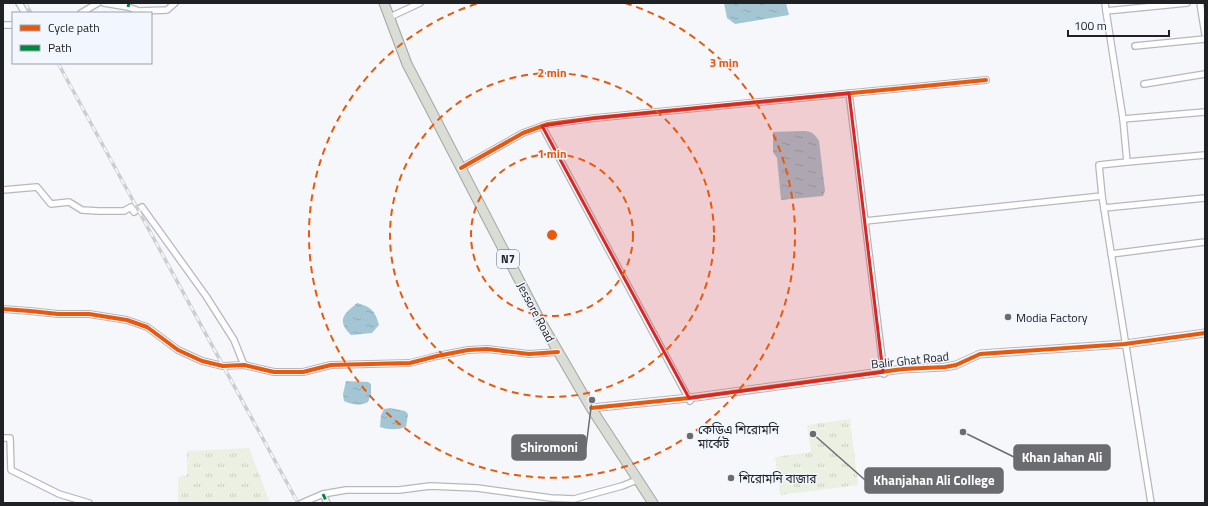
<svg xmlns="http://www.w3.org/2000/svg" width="1208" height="506" viewBox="0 0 1208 506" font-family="'Titillium Web','Noto Sans Bengali',sans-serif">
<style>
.park{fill:url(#park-tufts)}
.water{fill:url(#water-ripples)}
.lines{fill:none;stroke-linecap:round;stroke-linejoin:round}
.minor-casing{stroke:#b7b8bc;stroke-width:8}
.tertiary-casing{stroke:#b7b8bc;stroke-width:9}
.trunk-casing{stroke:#a1a69e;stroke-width:11}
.minor{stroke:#fefefe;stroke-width:5.5}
.tertiary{stroke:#fefefe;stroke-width:7}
.trunk{stroke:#d9ddd6;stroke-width:9}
.rail-casing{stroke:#cdcdcf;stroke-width:3.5}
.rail{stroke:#f2f6fe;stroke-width:2;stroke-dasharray:6;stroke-linecap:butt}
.quiet{stroke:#00873e;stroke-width:3;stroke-dasharray:6 3;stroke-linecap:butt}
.cycleway-casing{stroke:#f2f6fe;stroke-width:6}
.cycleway{stroke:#e8590c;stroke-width:4}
.marked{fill:#d62828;fill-opacity:0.2;stroke:#d62828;stroke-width:3;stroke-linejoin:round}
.ring{fill:none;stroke:#e8590c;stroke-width:2;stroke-dasharray:7 5}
.poi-dot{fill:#6b6c70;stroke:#f2f6fe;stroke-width:1.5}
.labels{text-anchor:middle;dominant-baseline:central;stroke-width:3;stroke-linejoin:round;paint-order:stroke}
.shield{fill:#f2f6fe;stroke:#5f6166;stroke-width:1}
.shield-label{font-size:11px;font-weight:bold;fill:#202125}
.street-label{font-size:12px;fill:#202125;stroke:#f2f6fe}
.poi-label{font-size:12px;fill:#202125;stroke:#f2f6fe;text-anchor:start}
.centre{fill:#e8590c;stroke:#f2f6fe;stroke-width:2}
.ring-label{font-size:12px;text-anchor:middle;font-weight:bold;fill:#e8590c;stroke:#f2f6fe;stroke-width:3;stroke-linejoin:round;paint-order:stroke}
.leader{fill:none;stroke:#6b6c70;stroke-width:1.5}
.callout-dot{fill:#6b6c70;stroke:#f2f6fe;stroke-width:1.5}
.callout{fill:#6b6c70;stroke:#6b6c70;stroke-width:1.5}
.callout-label{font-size:13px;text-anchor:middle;font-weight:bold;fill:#fff}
</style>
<defs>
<pattern id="park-tufts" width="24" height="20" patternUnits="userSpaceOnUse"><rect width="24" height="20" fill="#ebf0e2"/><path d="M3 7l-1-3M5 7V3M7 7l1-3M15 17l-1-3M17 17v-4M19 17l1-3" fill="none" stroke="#c9cec2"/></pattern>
<pattern id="water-ripples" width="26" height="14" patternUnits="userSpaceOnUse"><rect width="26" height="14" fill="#a4c6d4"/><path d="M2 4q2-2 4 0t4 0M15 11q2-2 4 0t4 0" fill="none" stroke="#8daab6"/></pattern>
</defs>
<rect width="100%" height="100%" fill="#f5f7fb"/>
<g class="park">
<polygon points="850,419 858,485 780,495 775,457 811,452 807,425"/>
<polygon points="249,448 270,503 178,503 178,477 187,476 187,451"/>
</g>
<g class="water">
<polygon points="724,3 786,3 789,15 735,24 727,18"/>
<path d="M802,131C811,131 814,133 819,141L825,191L823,196L781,200L777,158L773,152V132Z"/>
<path d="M357,303C371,307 375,310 379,325L372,333L351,335C336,320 344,314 357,303Z"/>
<path d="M346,381L368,382L371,384V394L368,402C360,406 352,405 344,401L343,394Z"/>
<path d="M390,408L405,411L408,414L406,427C397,430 389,430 380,427L381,415L384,409Z"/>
</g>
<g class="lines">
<defs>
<g id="minor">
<polyline points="19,3 25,13"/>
<polyline points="104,3 128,7 139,11 167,10 175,3"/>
<polyline points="1105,3 1106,11"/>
<polyline points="1200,3 1205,34"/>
<polyline points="81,13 98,3"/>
<polyline points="390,17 420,3"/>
<polyline points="3,25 13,25"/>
<polyline points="1135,46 1205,39"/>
<polyline points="1144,84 1205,74"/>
<polyline points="849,93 884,374"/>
<polyline points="1123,119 1205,112"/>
<polyline points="542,126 690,401"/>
<polyline points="1127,162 1205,155"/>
<polyline points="461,168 523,133 548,124 595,118 986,80"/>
<polyline points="3,190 37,187 51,204 69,202 82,210 98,211 124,211 131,207 134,212 142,207 206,296 234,340 244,365"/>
<polyline points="1102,196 1151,503"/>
<polyline points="1104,208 1205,198"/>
<polyline points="865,221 1102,196 1099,165 1127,162 1123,119 1106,11 1187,3"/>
<polyline points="1111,254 1205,242"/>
<polyline points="3,309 30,311 58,314 89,314 127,320 147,327 178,350 202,361 223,366 244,365 274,372 303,372 331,365 410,363 437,356 468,350 487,349 529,354 558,352"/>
<polyline points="3,438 10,438 11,470 59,494 89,503"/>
<polyline points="323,494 327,503"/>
<polyline points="302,503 323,494 346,490 399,490 430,486 477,488 551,498 574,499 622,486 637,480"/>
</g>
<polyline id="tertiary" points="591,408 689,398 903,369 945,367 956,365 980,354 1125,344 1205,333"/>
<polyline id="trunk" points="384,3 407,64 541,322 591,408 653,503"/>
</defs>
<use href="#minor" class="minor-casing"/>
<use href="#tertiary" class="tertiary-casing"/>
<use href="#trunk" class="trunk-casing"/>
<use href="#minor" class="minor"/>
<use href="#tertiary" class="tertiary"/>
<use href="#trunk" class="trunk"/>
<defs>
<g id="rail">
<polyline points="25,3 31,13"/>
<polyline points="58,63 298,503"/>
</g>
</defs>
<use href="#rail" class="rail-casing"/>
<use href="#rail" class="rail"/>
<g class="quiet">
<polyline points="128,7 129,3"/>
<polyline points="323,494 327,503"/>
</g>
<defs>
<g id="cycleway">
<polyline points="461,168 523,133 548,124 595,118 986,80"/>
<polyline points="3,309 30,311 58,314 89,314 127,320 147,327 178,350 202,361 223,366 244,365 274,372 303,372 331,365 410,363 437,356 468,350 487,349 529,354 558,352"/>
<polyline points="591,408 689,398 903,369 945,367 956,365 980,354 1125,344 1205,333"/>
</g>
</defs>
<use href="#cycleway" class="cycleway-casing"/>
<use href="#cycleway" class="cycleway"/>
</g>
<path class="marked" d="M849,93L883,372L689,398L542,126L595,118Z"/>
<g class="ring">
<circle cx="552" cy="235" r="81"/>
<circle cx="552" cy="235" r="162"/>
<path d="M625 3A243 243 0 1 1 479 3"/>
</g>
<g class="poi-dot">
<circle cx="1008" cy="317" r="4"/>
<circle cx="690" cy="436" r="4"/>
<circle cx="731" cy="478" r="4"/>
</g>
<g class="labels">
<rect class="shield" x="497" y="250" width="22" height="18" rx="3"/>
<g class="shield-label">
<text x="508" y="259">N7</text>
</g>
<g class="street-label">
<text transform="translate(536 312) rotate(62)">Jessore Road</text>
<text transform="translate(910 360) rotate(-6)">Balir Ghat Road</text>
</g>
<g class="poi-label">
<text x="1016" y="317">Modia Factory</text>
<text x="698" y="429">কেডিএ শিরোমনি<tspan x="698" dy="14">মার্কেট</tspan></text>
<text x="739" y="478">শিরোমনি বাজার</text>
</g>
</g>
<circle cx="552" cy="235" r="6" class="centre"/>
<g class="ring-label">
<text x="724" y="67">3 min</text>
<text x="552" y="77">2 min</text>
<text x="552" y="158">1 min</text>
</g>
<path class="leader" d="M592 400L586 447M963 432L1014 457M813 434L865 480"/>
<g class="callout-dot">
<circle cx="592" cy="400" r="4"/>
<circle cx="963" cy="432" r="4"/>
<circle cx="813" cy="434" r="4"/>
</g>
<g class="callout">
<rect x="512" y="435" width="74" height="25" rx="4"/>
<rect x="1014" y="445" width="96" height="25" rx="4"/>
<rect x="865" y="468" width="138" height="25" rx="4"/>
</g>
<g class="callout-label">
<text x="549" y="452">Shiromoni</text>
<text x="1062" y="462">Khan Jahan Ali</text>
<text x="934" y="485">Khanjahan Ali College</text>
</g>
<rect width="1208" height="506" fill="none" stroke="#202125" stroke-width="8"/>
<rect x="12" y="12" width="140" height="52" fill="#f2f6fe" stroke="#9ea1a7"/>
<rect x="20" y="25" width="20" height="6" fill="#e8590c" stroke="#9ea1a7"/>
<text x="48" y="32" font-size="12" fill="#202125">Cycle path</text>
<rect x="20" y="45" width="20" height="6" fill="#00873e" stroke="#9ea1a7"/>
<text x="48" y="52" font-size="12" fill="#202125">Path</text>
<path d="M1068 30v6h101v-6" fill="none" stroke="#202125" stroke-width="2"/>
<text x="1074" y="30" font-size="12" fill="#202125" stroke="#f2f6fe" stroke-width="3" paint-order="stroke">100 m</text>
</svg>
